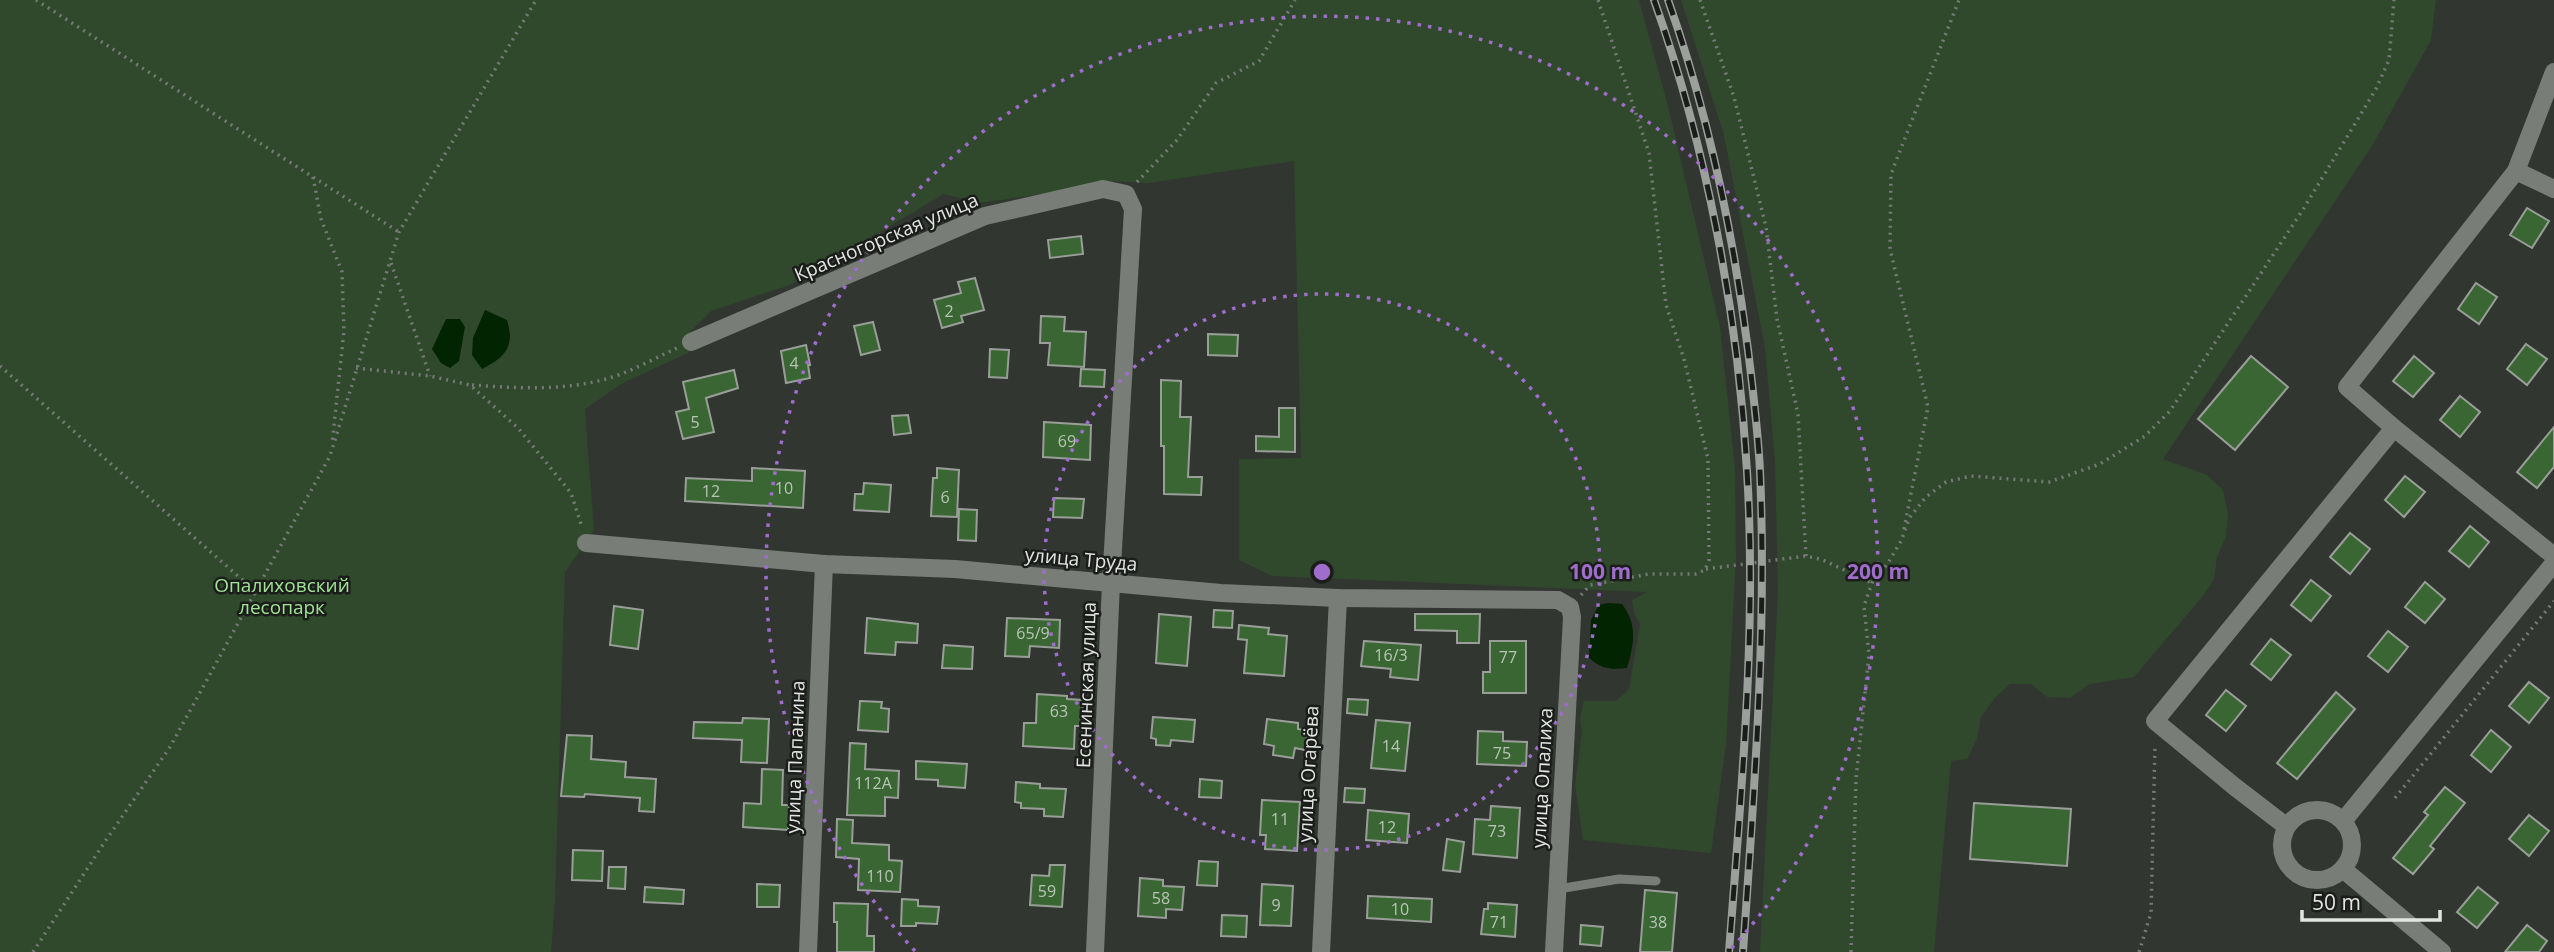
<svg xmlns="http://www.w3.org/2000/svg" width="2554" height="952" viewBox="0 0 2554 952" font-family="'Open Sans',sans-serif">
<style>
.green{fill:#30492c}
.water{fill:#032400}
.building{fill:#3a6633;stroke:#999e98;stroke-width:2}
.lines{fill:none;stroke-linecap:round;stroke-linejoin:round}
.path{stroke:#767a76;stroke-width:3.5;stroke-dasharray:2 5;stroke-linecap:butt}
.lane{stroke:#787e77;stroke-width:9}
.street{stroke:#787e77;stroke-width:18}
.rail-casing{stroke:#9ca09c;stroke-width:8}
.rail{stroke:#1b1d1a;stroke-width:5;stroke-dasharray:16;stroke-linecap:butt}
.ring{fill:none;stroke:#9f6dcb;stroke-width:3.5;stroke-dasharray:3.5 7}
.labels{text-anchor:middle;dominant-baseline:central;stroke-width:5;stroke-linejoin:round;paint-order:stroke}
.number-label{font-size:16px;fill:#b8c5b6}
.street-label{font-size:19px;fill:#e2e5e2;stroke:#1b1d1a}
.park-label{font-size:19px;fill:#a0e195;stroke:#1b1d1a}
.centre{fill:#9f6dcb;stroke:#1b1d1a;stroke-width:3.5}
.ring-label{font-size:21px;text-anchor:middle;font-weight:bold;fill:#9f6dcb;stroke:#1b1d1a;stroke-width:5;stroke-linejoin:round;paint-order:stroke}
</style>
<rect width="100%" height="100%" fill="#313631"/>
<g class="green">
<polygon points="0,0 1639,0 1668,106 1720,327 1735,468 1736,558 1726,745 1711,853 1583,840 1575,785 1582,731 1580,718 1584,701 1616,701 1629,689 1640,624 1634,613 1632,600 1647,592 1272,576 1239,560 1239,459 1301,458 1294,161 1149,183 1107,181 1049,193 979,203 944,194 790,285 711,311 687,335 690,352 623,383 585,409 594,530 565,572 555,900 551,952 0,952"/>
<polygon points="1681,0 2436,0 2431,40 2372,146 2163,459 2207,475 2223,490 2228,514 2226,536 2217,557 2214,579 2202,597 2134,677 2090,684 2070,698 2047,697 2031,684 2010,684 1995,698 1981,717 1977,739 1967,759 1951,761 1934,952 1760,952 1778,592 1775,461 1765,348 1724,135"/>
</g>
<g class="water">
<path d="M485,310L507,320C515,346 506,357 482,369L472,355L473,338Z"/>
<polygon points="446,319 460,319 465,327 459,361 450,368 441,363 432,349"/>
<path d="M1608,603L1622,604C1638,625 1634,644 1627,668C1612,670 1601,669 1589,658L1591,620L1599,605Z"/>
</g>
<g class="building">
<polygon points="2527,208 2549,221 2532,248 2510,235"/>
<polygon points="1081,236 1083,254 1050,258 1048,240"/>
<polygon points="975,278 984,310 961,316 963,322 942,328 934,300 961,293 958,282"/>
<polygon points="2476,283 2497,297 2479,324 2458,309"/>
<polygon points="1041,316 1065,317 1064,331 1086,332 1084,367 1048,365 1050,343 1040,343"/>
<polygon points="873,322 880,350 861,355 854,326"/>
<polygon points="1208,334 1238,335 1237,356 1208,355"/>
<polygon points="2526,344 2547,359 2527,385 2507,369"/>
<polygon points="806,345 810,365 808,365 810,378 786,383 781,351"/>
<polygon points="990,349 1009,350 1007,378 989,377"/>
<polygon points="2251,356 2288,387 2235,450 2198,419"/>
<polygon points="2414,356 2434,373 2413,397 2393,381"/>
<polygon points="1081,369 1105,370 1104,387 1080,386"/>
<polygon points="734,370 738,388 706,398 714,432 683,439 676,412 689,409 683,382"/>
<polygon points="1161,380 1181,381 1180,417 1191,417 1188,477 1202,477 1201,495 1164,494 1164,446 1161,446"/>
<polygon points="2460,396 2480,412 2460,437 2440,420"/>
<polygon points="1279,408 1295,408 1295,452 1256,451 1256,436 1279,437"/>
<polygon points="908,415 911,433 894,435 892,416"/>
<polygon points="1044,422 1091,425 1090,460 1043,457"/>
<polygon points="2554,427 2554,467 2537,488 2517,472"/>
<polygon points="752,468 805,471 803,508 685,501 686,478 752,481"/>
<polygon points="937,468 959,470 957,517 931,516 933,478 937,478"/>
<polygon points="2405,476 2425,492 2404,517 2385,500"/>
<polygon points="864,483 891,485 889,512 854,510 855,494 863,494"/>
<polygon points="1054,498 1084,499 1082,518 1053,517"/>
<polygon points="959,509 977,510 976,541 958,540"/>
<polygon points="2470,526 2489,542 2469,567 2449,551"/>
<polygon points="2350,533 2370,549 2350,574 2330,557"/>
<polygon points="2311,580 2331,596 2311,621 2291,605"/>
<polygon points="2425,582 2445,599 2425,623 2405,607"/>
<polygon points="614,606 643,610 638,649 610,645"/>
<polygon points="1214,610 1233,611 1232,628 1213,627"/>
<polygon points="1159,614 1191,617 1187,666 1156,663"/>
<polygon points="1415,614 1480,614 1479,643 1457,643 1457,631 1415,630"/>
<polygon points="867,618 918,624 917,643 896,642 895,655 865,653"/>
<polygon points="1007,618 1060,620 1059,648 1030,646 1029,657 1005,656"/>
<polygon points="1239,625 1269,628 1268,634 1287,636 1284,676 1244,673 1247,640 1238,639"/>
<polygon points="2388,631 2408,647 2388,672 2368,656"/>
<polygon points="2271,639 2291,655 2271,680 2251,664"/>
<polygon points="1364,641 1421,645 1418,680 1390,677 1391,669 1361,666"/>
<polygon points="1490,641 1526,641 1526,693 1483,693 1483,672 1490,672"/>
<polygon points="944,645 973,647 972,669 942,668"/>
<polygon points="2529,682 2549,698 2529,723 2509,706"/>
<polygon points="2226,690 2246,706 2226,731 2206,715"/>
<polygon points="2336,692 2355,709 2297,779 2277,763"/>
<polygon points="1037,694 1067,696 1067,699 1083,700 1082,726 1075,726 1074,749 1023,746 1024,723 1036,723"/>
<polygon points="1348,699 1368,700 1367,715 1347,713"/>
<polygon points="860,701 882,702 881,708 889,709 888,732 858,730"/>
<polygon points="1153,717 1195,720 1193,742 1171,740 1170,746 1156,745 1156,739 1151,738"/>
<polygon points="743,718 769,719 767,763 741,762 742,740 693,738 694,722 742,723"/>
<polygon points="1267,719 1298,723 1298,729 1308,731 1305,750 1295,748 1293,758 1273,755 1274,746 1264,744"/>
<polygon points="1376,720 1410,723 1405,771 1371,768"/>
<polygon points="2491,730 2511,747 2491,772 2471,755"/>
<polygon points="1478,731 1503,732 1503,741 1527,742 1526,766 1477,764"/>
<polygon points="567,735 592,736 591,759 626,762 625,777 656,779 654,812 639,811 640,798 585,794 584,797 561,796"/>
<polygon points="850,743 866,744 865,769 899,771 898,798 885,797 885,816 847,815"/>
<polygon points="916,761 967,764 965,788 938,786 938,780 916,779"/>
<polygon points="762,769 783,770 782,805 789,805 788,830 743,827 744,803 761,804"/>
<polygon points="1200,779 1222,781 1221,798 1199,797"/>
<polygon points="1016,782 1040,784 1040,788 1066,789 1063,817 1044,816 1044,809 1021,808 1021,803 1015,802"/>
<polygon points="2445,787 2465,803 2430,846 2434,849 2413,874 2393,858 2428,815 2424,812"/>
<polygon points="1345,788 1365,789 1364,803 1344,802"/>
<polygon points="1262,800 1300,802 1297,851 1265,849 1266,835 1260,835"/>
<polygon points="1974,803 2071,809 2067,866 1970,859"/>
<polygon points="1491,806 1520,808 1517,858 1473,854 1475,819 1490,820"/>
<polygon points="1368,810 1409,814 1407,843 1366,840"/>
<polygon points="2529,815 2549,831 2529,856 2509,839"/>
<polygon points="837,819 853,820 852,843 889,845 889,860 902,861 900,892 858,890 859,859 836,857"/>
<polygon points="1447,839 1464,842 1460,872 1443,870"/>
<polygon points="573,850 603,851 602,881 572,880"/>
<polygon points="1199,861 1218,862 1217,886 1197,885"/>
<polygon points="1050,865 1065,865 1062,907 1030,905 1032,875 1049,876"/>
<polygon points="609,867 626,867 625,889 608,888"/>
<polygon points="1140,878 1163,880 1163,886 1184,887 1182,910 1166,909 1166,918 1138,916"/>
<polygon points="757,884 780,885 779,907 757,907"/>
<polygon points="1262,884 1293,886 1291,926 1260,925"/>
<polygon points="645,887 684,890 683,904 644,902"/>
<polygon points="2478,887 2498,903 2477,928 2457,912"/>
<polygon points="1645,890 1677,893 1672,952 1640,952"/>
<polygon points="1368,896 1432,899 1431,922 1367,918"/>
<polygon points="902,899 918,900 918,906 939,907 937,924 916,923 916,926 901,926"/>
<polygon points="834,903 868,904 867,936 874,936 874,952 837,952 837,922 834,922"/>
<polygon points="1488,903 1517,905 1515,937 1481,934 1484,909 1488,909"/>
<polygon points="1222,915 1247,916 1246,937 1221,936"/>
<polygon points="1581,925 1603,927 1601,946 1580,944"/>
<polygon points="2527,925 2547,941 2539,952 2505,952"/>
</g>
<g class="lines">
<g class="path">
<polyline points="36,0 399,232"/>
<polyline points="1700,0 1734,97 1766,227 1777,319 1798,414 1806,556"/>
<polyline points="313,177 321,219 342,272 344,331 332,444"/>
<polyline points="1137,182 1177,140 1216,83 1259,61 1295,0"/>
<polyline points="391,263 430,376"/>
<polyline points="0,366 256,592"/>
<polyline points="356,368 430,376 470,385 518,428 571,493 582,527"/>
<path d="M472,385C515,388 559,391 602,380C627,374 653,359 677,348"/>
<polyline points="1904,529 1928,407 1890,249 1891,174 1959,0"/>
<polyline points="1706,569 1806,556 1823,560 1872,583"/>
<polyline points="1581,595 1590,585 1649,574 1696,574 1705,570 1709,560 1708,459 1684,359 1666,305 1649,153 1598,0"/>
<polyline points="2395,798 2554,601"/>
<polyline points="33,952 104,843 170,747 330,456 399,232 536,0"/>
<polyline points="1851,952 1856,779 1869,655 1864,606 1872,583 1888,563 1901,541 1910,517 1926,497 1946,482 1971,476 2049,482 2100,464 2145,436 2170,411 2304,208 2376,89 2389,60 2394,0"/>
<polyline points="2139,952 2151,913 2155,744"/>
</g>
<polyline class="lane" points="1558,889 1619,879 1656,881"/>
<g class="street">
<polyline points="2554,72 2516,171 2347,387 2394,428 2554,556"/>
<polyline points="2516,171 2554,189"/>
<polyline points="691,342 985,216 1103,189 1126,194 1133,209 1111,583 1095,952"/>
<polyline points="586,543 824,564 955,569 1221,593 1338,598 1558,600 1570,607 1572,617 1554,952"/>
<circle cx="2317" cy="845" r="35"/>
<polyline points="2344,820 2554,563"/>
<polyline points="2286,826 2235,787 2155,721 2394,428"/>
<polyline points="2344,870 2442,952"/>
<polyline points="808,952 824,564"/>
<polyline points="1321,952 1338,598"/>
</g>
<defs>
<g id="rail">
<path d="M1654,0C1707,148 1738,315 1747,471C1757,631 1741,793 1729,952"/>
<path d="M1668,0C1708,113 1733,232 1748,350C1753,390 1758,431 1760,471C1767,632 1754,792 1743,952"/>
</g>
</defs>
<use href="#rail" class="rail-casing"/>
<use href="#rail" class="rail"/>
</g>
<g class="ring">
<circle cx="1322" cy="572" r="278"/>
<path d="M915 951A556 556 0 1 1 1729 951"/>
</g>
<g class="labels">
<g class="number-label">
<text x="949" y="311">2</text>
<text x="794" y="363">4</text>
<text x="695" y="422">5</text>
<text x="1067" y="441">69</text>
<text x="784" y="488">10</text>
<text x="711" y="491">12</text>
<text x="945" y="497">6</text>
<text x="1033" y="633">65/9</text>
<text x="1391" y="655">16/3</text>
<text x="1508" y="657">77</text>
<text x="1059" y="711">63</text>
<text x="1391" y="746">14</text>
<text x="1502" y="753">75</text>
<text x="873" y="783">112А</text>
<text x="1280" y="819">11</text>
<text x="1387" y="827">12</text>
<text x="1497" y="831">73</text>
<text x="880" y="876">110</text>
<text x="1047" y="891">59</text>
<text x="1161" y="898">58</text>
<text x="1276" y="905">9</text>
<text x="1400" y="909">10</text>
<text x="1499" y="922">71</text>
<text x="1658" y="922">38</text>
</g>
<g class="street-label">
<text transform="translate(886 237) rotate(-23)">Красногорская улица</text>
<text transform="translate(1081 559) rotate(5)">улица Труда</text>
<text transform="translate(1086 685) rotate(-88)">Есенинская улица</text>
<text transform="translate(795 757) rotate(-88)">улица Папанина</text>
<text transform="translate(1308 774) rotate(-87)">улица Огарёва</text>
<text transform="translate(1542 778) rotate(-87)">улица Опалиха</text>
</g>
<g class="park-label">
<text x="282" y="585">Опалиховский<tspan x="282" dy="22">лесопарк</tspan></text>
</g>
</g>
<circle cx="1322" cy="572" r="10" class="centre"/>
<g class="ring-label">
<text x="1600" y="579">100 m</text>
<text x="1878" y="579">200 m</text>
</g>
<path d="M2302 910v10h138v-10" fill="none" stroke="#e2e5e2" stroke-width="3.5"/>
<text x="2312" y="910" font-size="21" fill="#e2e5e2" stroke="#1b1d1a" stroke-width="5" paint-order="stroke">50 m</text>
</svg>
